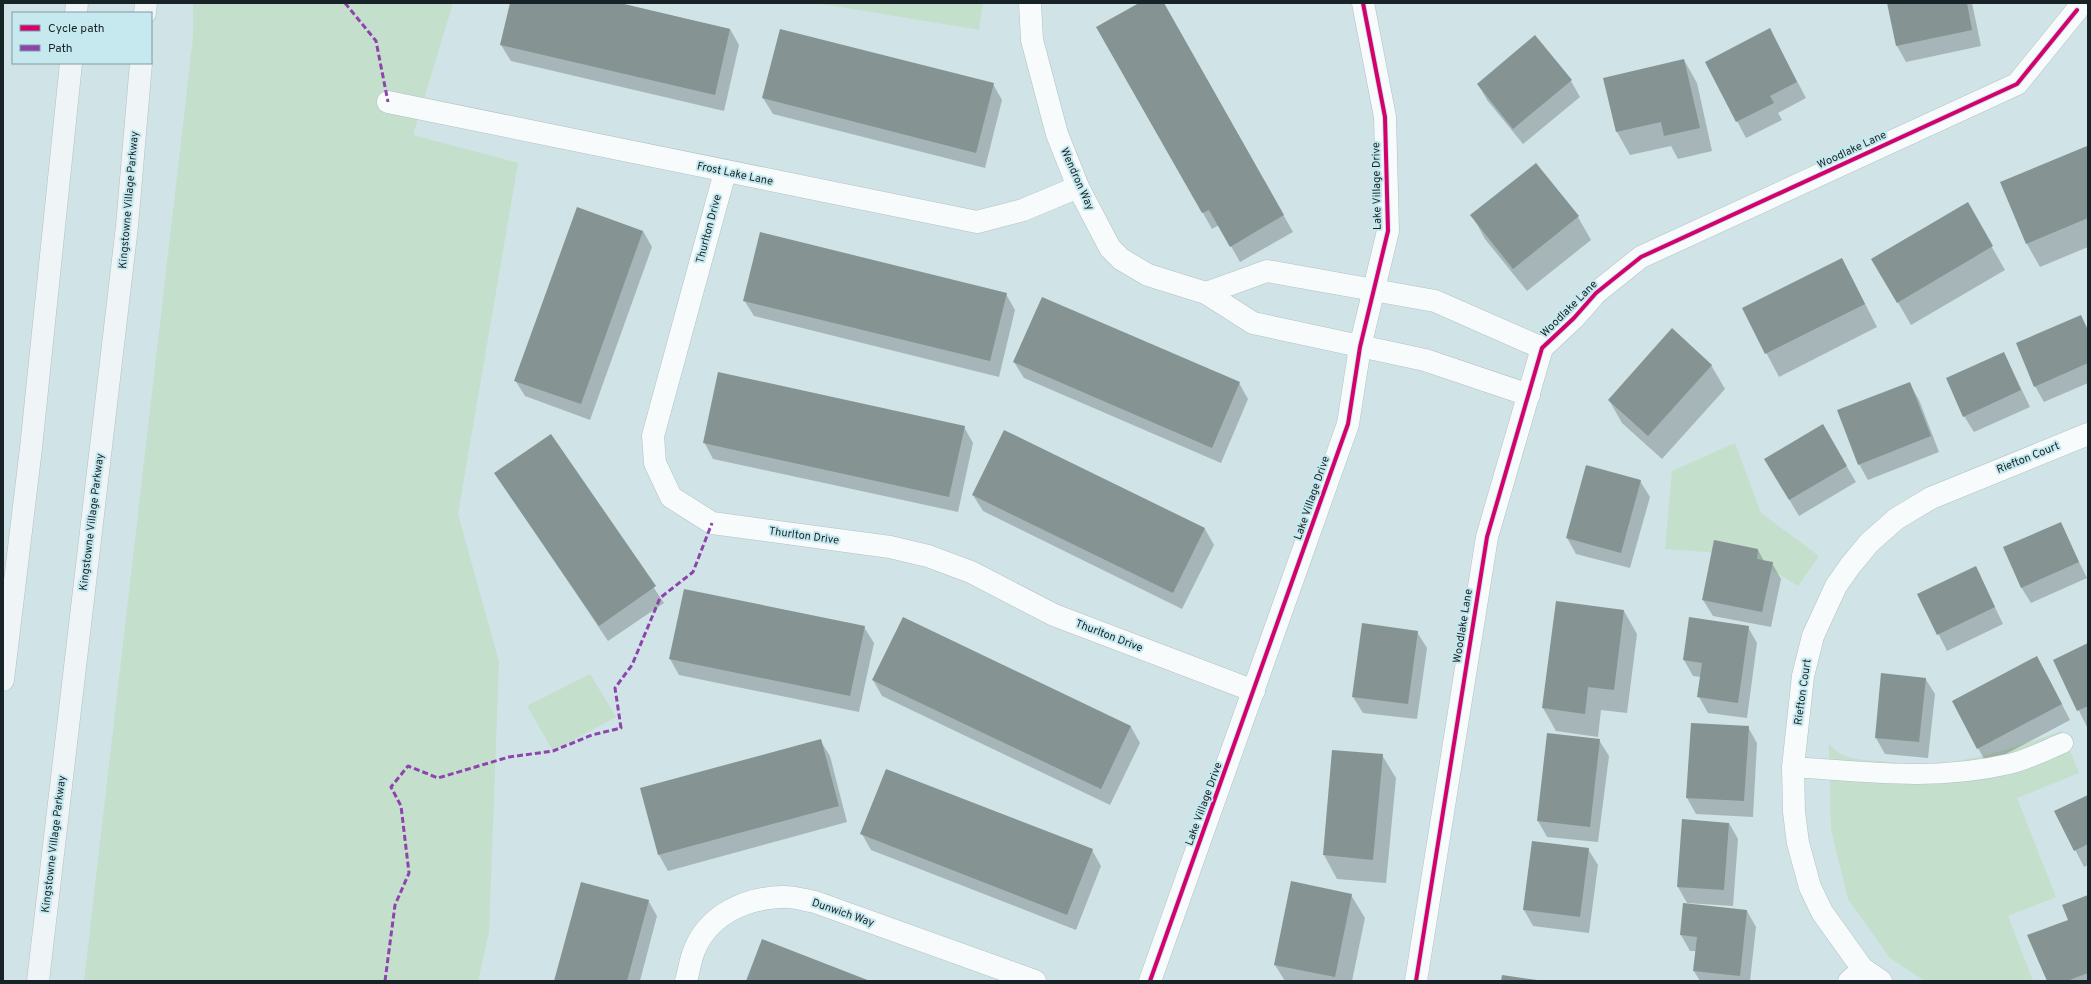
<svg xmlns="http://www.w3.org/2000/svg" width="2091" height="984" viewBox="0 0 2091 984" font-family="Overpass,sans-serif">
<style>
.green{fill:#c4dfcc}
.shadow{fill:#0003}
.building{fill:#859393}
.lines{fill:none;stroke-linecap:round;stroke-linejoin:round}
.lane-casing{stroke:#b2c1c3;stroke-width:21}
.street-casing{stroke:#b2c1c3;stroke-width:23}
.secondary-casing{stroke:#b2c1c3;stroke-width:23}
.lane{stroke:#f8fbfb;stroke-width:20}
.street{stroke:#f8fbfb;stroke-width:22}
.secondary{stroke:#eff4f6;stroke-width:22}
.quiet{stroke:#8e44ad;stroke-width:3;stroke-dasharray:6 3;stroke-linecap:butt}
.cycleway-casing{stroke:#c6e9f0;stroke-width:6}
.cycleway{stroke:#d6006c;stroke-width:4}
.labels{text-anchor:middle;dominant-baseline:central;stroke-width:4;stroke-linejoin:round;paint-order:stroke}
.street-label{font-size:11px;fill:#172326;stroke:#c6e9f0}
</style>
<rect width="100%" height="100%" fill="#d0e3e6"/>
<g class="green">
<polygon points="193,3 453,3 413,135 518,163 458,514 499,662 489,932 478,981 84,981 193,38"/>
<polygon points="816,3 983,3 979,30"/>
<polygon points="1735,443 1761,513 1819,556 1798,586 1747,555 1665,549 1672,471"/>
<polygon points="590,674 616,717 553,751 527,706"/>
<path d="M2062,731L2079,773L2017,798L2056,897L2008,916L2033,981H1925L1890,958L1848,899L1831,829L1829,744C1842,760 1861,760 1880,761C1896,763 1912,765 1928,764C1976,762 2018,746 2062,731Z"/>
</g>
<g class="shadow">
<polygon points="511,3 616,3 730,29 739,45 724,111 511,61 501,45"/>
<polygon points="1142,3 1163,3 1293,232 1240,262 1219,225 1212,229 1098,28"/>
<polygon points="1888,3 1972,3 1981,46 1906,62 1897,46"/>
<polygon points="1535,37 1571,81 1580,97 1523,144 1487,100 1478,84"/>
<polygon points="1778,45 1806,98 1778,113 1782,120 1746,138 1706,62"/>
<polygon points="1684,60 1697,83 1712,151 1678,159 1671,146 1630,155 1617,132"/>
<polygon points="993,84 1002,100 985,168 773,114 763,98"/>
<polygon points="2086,147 2088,150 2088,247 2040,267 2027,244"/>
<polygon points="1967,204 2005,270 1911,325 1873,259"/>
<polygon points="1472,215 1578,217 1591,240 1527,291 1485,239"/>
<polygon points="643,231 652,247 590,420 525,396 515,380"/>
<polygon points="1842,259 1877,327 1779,377 1743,309"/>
<polygon points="1006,294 1015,310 999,377 754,316 744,300"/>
<polygon points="2081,316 2088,329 2088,383 2044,402 2035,386"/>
<polygon points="2004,353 2030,407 1974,432 1964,416"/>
<polygon points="1014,362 1239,383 1248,399 1221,463 1024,378"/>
<polygon points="1711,365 1725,389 1662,459 1622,423 1609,400"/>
<polygon points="1910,384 1919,400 1939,452 1868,480 1859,464"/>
<polygon points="1822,425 1856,482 1799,516 1765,459"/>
<polygon points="964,427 973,443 958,512 713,459 704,442"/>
<polygon points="1004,431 1205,529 1214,545 1182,609 983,511 973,495"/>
<polygon points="551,435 664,603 608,641 495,473"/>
<polygon points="1640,481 1650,497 1630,568 1576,554 1567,538"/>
<polygon points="2060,523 2087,578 2031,603 2021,587"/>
<polygon points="1758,550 1764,561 1772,563 1781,579 1771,627 1713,616 1703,600"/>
<polygon points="1976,568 2003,624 1947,651 1919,595"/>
<polygon points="1624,611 1637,634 1627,713 1601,710 1598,737 1556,731 1543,708"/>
<polygon points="864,627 874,643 859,712 679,675 670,659"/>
<polygon points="1748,627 1757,643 1747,718 1708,713 1699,697 1701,677 1693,676 1684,660"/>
<polygon points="1417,632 1427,648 1417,719 1363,713 1353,697"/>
<polygon points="2088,644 2088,726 2087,727 2054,660"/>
<polygon points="2046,673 2070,720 1987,764 1978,748"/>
<polygon points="1925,678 1935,694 1928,758 1885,754 1876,738"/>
<polygon points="873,680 1131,727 1140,743 1110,805 882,696"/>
<polygon points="1748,727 1757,743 1753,817 1696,814 1687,798"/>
<polygon points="820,740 830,756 847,822 668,871 659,855 641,788"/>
<polygon points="1599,740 1609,756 1598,842 1547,837 1538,821"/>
<polygon points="1333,751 1382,755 1396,778 1386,883 1337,879 1324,855"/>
<polygon points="2088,796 2088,865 2084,867 2056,812"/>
<polygon points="1729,823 1738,839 1733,906 1687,903 1678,887"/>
<polygon points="862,834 1092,850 1101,866 1076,930 871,850"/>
<polygon points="1533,842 1588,849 1598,865 1589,933 1533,926 1524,910"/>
<polygon points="1351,895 1365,918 1352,981 1285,981 1275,965"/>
<polygon points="2088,896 2088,981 2048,981"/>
<polygon points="648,900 657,916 640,981 555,981"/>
<polygon points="1747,911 1756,927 1750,981 1700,981 1694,971 1697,951 1690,951 1681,935"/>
</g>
<g class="building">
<polygon points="510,3 620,3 730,29 715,95 500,45"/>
<polygon points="1139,3 1164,3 1284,215 1230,247 1209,210 1202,213 1096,27"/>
<polygon points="1887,3 1967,3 1972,30 1896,46"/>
<polygon points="1770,28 1797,82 1770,96 1774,103 1736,122 1705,62"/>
<polygon points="780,29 994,83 976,153 762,98"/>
<polygon points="1535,35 1572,80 1513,129 1477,84"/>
<polygon points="1684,59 1700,128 1664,136 1661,122 1616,132 1603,78"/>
<polygon points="2087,146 2088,218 2026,244 2000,182"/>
<polygon points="1536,163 1579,216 1513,269 1470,215"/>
<polygon points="1968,202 1993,246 1897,303 1871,259"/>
<polygon points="577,207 643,231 581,404 514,381"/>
<polygon points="760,232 1007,293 990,361 743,301"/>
<polygon points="1842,258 1865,304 1765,354 1742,308"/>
<polygon points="1042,297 1240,382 1212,448 1013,362"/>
<polygon points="2081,315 2088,331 2088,363 2034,387 2016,343"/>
<polygon points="1672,328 1712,365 1648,436 1608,400"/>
<polygon points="2004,352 2021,390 1963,417 1946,378"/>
<polygon points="718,372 965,426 949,497 703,443"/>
<polygon points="1910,382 1931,436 1858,465 1837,410"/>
<polygon points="1823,424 1847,466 1789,500 1764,459"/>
<polygon points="1004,430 1205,528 1173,593 972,495"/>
<polygon points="551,434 656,586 599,626 494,473"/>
<polygon points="1586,465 1641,480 1621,553 1566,538"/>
<polygon points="2061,522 2079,562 2021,588 2003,547"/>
<polygon points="1714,540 1758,549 1757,559 1773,562 1762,612 1702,600"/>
<polygon points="1976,566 1995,607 1937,635 1917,594"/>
<polygon points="684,589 865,626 850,696 669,659"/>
<polygon points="1556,601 1624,610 1614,690 1588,687 1585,714 1542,708"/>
<polygon points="903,617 1131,726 1101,789 872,680"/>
<polygon points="1689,617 1749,626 1738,703 1697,697 1702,663 1683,660"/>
<polygon points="1362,623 1418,631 1408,704 1352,697"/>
<polygon points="2088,643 2088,706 2077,711 2053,660"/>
<polygon points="2037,656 2062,704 1977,749 1952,701"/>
<polygon points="1881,673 1926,678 1919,742 1875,738"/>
<polygon points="1691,723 1749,726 1744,801 1686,798"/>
<polygon points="1547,733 1600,739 1590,827 1537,821"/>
<polygon points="821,739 839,806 658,855 640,788"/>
<polygon points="1332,750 1383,754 1373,860 1323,855"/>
<polygon points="886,769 1093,849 1067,915 860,834"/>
<polygon points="2088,795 2088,844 2074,851 2054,811"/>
<polygon points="1682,819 1729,823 1724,890 1677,887"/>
<polygon points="1532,841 1589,848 1580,917 1523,910"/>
<polygon points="1291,881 1352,894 1335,977 1274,965"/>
<polygon points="581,882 649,900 627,981 554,981"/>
<polygon points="2088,895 2088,973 2067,981 2047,981 2027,935 2068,920 2062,905"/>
<polygon points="1683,903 1747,910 1740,976 1693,971 1697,937 1680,935"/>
<polygon points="762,939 870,981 746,981"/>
<polygon points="1502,975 1537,980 1537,981 1501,981"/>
</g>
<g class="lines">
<defs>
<g id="lane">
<path d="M1793,767C1867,772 1936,781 2009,764C2027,760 2046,750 2063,743"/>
<polyline points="1848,981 1862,968"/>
</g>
<g id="street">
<polyline points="1030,3 1032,40 1057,134 1078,187 1110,248 1121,259 1148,275 1206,293 1253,323 1425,360 1529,395"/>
<polyline points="388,102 977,222 1023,210 1078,187"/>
<polyline points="725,172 653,436 655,463 671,497 712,523 890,547 928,556 971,572 1054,615 1254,691"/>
<polyline points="1206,293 1267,271 1435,301 1542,348"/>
<path d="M686,981C689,971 690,961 694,951C708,915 745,898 782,897C792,896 804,900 815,902L1035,981"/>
<polyline points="1150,981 1348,424 1360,347 1388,231 1385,117 1363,3"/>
<polyline points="1416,981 1487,537 1542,348 1574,318 1596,293 1641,257 2017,84 2077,10"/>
<polyline points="1881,981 1862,968 1822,912 1810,887 1798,843 1794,812 1793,767 1803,676 1813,636 1836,586 1850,566 1869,543 1896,519 1931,498 2088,434"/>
</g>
<g id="secondary">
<polyline points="76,13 77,3"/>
<polyline points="145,13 146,3"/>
<polyline points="3,680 31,448 71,63"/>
<polyline points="38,981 127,226 141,63"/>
</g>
</defs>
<use href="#lane" class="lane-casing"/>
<use href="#street" class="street-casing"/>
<use href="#secondary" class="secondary-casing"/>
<use href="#lane" class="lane"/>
<use href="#street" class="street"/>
<use href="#secondary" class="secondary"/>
<g class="quiet">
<polyline points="345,3 376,41 388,102"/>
<polyline points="385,981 395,905 409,873 401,806 391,787 408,766 438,778 509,757 553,751 592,735 621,728 615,688 632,665 660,598 693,572 712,523"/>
</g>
<defs>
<g id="cycleway">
<polyline points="1150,981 1348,424 1360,347 1388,231 1385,117 1363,3"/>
<polyline points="1416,981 1487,537 1542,348 1574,318 1596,293 1641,257 2017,84 2077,10"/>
</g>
</defs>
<use href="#cycleway" class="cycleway-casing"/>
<use href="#cycleway" class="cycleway"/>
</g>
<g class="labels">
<g class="street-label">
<text transform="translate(1852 150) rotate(-25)">Woodlake Lane</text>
<text transform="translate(735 174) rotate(12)">Frost Lake Lane</text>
<text transform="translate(1077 179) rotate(66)">Wendron Way</text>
<text transform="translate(1377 186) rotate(-91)">Lake Village Drive</text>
<text transform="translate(129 200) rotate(-85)">Kingstowne Village Parkway</text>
<text transform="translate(709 229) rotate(-75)">Thurlton Drive</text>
<text transform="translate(1569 309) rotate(-45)">Woodlake Lane</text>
<text transform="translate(2028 458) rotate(-22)">Riefton Court</text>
<text transform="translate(1312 498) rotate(-71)">Lake Village Drive</text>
<text transform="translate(92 522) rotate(-83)">Kingstowne Village Parkway</text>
<text transform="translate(804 536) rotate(8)">Thurlton Drive</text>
<text transform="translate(1463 626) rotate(-81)">Woodlake Lane</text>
<text transform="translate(1109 636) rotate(21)">Thurlton Drive</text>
<text transform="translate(1803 692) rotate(-82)">Riefton Court</text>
<text transform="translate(1204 804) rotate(-70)">Lake Village Drive</text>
<text transform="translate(54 844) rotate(-83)">Kingstowne Village Parkway</text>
<text transform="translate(843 913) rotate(19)">Dunwich Way</text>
</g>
</g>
<rect width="2091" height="984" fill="none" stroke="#172326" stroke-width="8"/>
<rect x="12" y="12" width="140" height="52" fill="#c6e9f0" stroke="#809a9f"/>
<rect x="20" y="25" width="20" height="6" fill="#d6006c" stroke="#809a9f"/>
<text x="48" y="32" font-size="12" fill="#172326">Cycle path</text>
<rect x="20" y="45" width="20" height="6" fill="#8e44ad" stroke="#809a9f"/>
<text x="48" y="52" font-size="12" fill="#172326">Path</text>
</svg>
